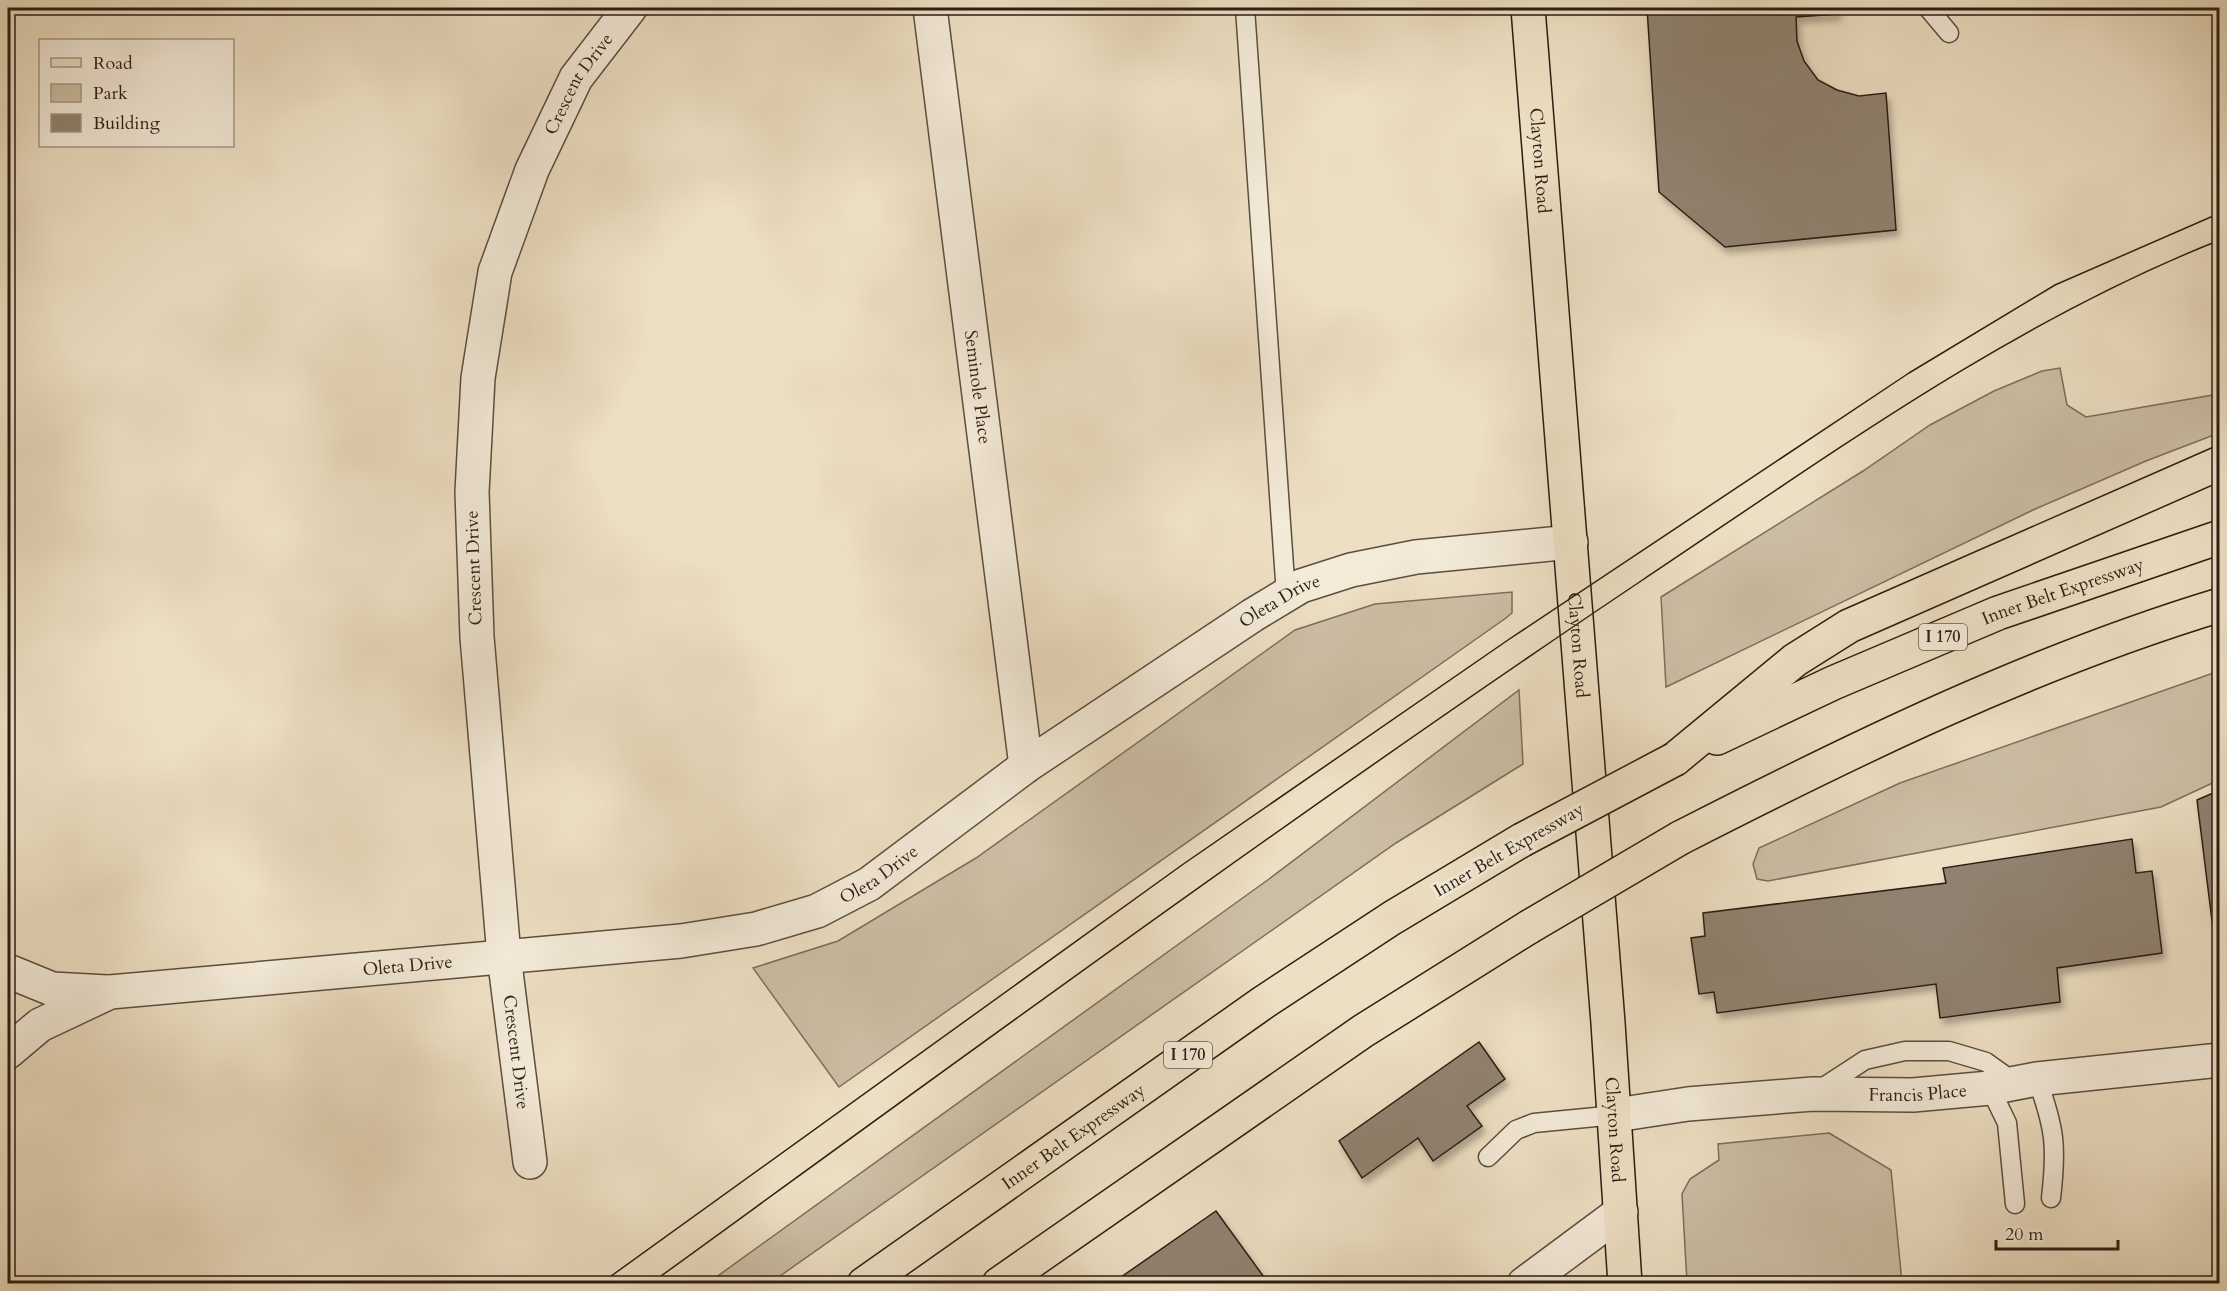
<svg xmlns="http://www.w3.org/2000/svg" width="2227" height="1291" viewBox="0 0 2227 1291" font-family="Cardo,serif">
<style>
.green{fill:#ccbea5;stroke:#7c6e5c;stroke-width:1.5}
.building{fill:#90826f;stroke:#2b1e13;stroke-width:1.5;filter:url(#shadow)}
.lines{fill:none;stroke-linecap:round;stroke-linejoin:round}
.service-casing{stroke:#5c4e3f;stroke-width:21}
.minor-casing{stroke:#5c4e3f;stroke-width:36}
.primary-casing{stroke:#2b1e13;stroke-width:36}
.motorway-casing{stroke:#2b1e13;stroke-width:36}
.service{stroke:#f3ead8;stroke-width:18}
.minor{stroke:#f3ead8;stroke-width:33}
.primary{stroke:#eddfc3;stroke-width:33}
.motorway{stroke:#eddfc3;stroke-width:33}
.tram{stroke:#2b1e13;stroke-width:1.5}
.motorway-bridge-casing{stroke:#2b1e13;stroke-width:36;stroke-linecap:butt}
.motorway-bridge{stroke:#eddfc3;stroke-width:33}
.labels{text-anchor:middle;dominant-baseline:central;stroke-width:6;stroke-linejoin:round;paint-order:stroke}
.shield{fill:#f3ead8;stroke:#675b4e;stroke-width:1.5}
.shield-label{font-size:16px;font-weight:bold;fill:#2b1e13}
.street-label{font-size:18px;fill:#2b1e13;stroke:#f3ead8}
</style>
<defs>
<filter id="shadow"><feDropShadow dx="3.5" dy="6" stdDeviation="3" flood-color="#0004"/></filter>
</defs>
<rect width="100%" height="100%" fill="#eddfc3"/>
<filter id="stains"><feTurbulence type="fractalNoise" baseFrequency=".00333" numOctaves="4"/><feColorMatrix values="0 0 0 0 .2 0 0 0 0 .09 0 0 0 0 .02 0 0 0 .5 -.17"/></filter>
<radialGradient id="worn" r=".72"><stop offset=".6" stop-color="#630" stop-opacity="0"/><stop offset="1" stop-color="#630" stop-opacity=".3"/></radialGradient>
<g class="green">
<polygon points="2060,368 2067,405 2086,417 2219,394 2219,433 2146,461 2033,510 1666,687 1661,597 1863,471 1930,425 1994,391 2042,371"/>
<polygon points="1512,592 1512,613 1506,618 839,1087 753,968 838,941 976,858 1295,630 1375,604"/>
<polygon points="2219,671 2219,780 2161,807 1768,881 1757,879 1753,864 1759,848 1900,783"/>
<polygon points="1519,690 1523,764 1396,843 770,1283 708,1283 1269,879"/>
<polygon points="1829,1133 1891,1170 1902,1283 1687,1283 1682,1194 1690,1179 1719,1160 1718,1144"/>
</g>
<g class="building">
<polygon points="1647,8 1838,8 1838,14 1796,17 1797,41 1804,61 1818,80 1837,90 1859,96 1886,93 1896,230 1725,247 1659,192"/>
<polygon points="2220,790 2220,985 2197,800"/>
<polygon points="2132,839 2136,873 2152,871 2162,953 2057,968 2060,1002 1940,1018 1936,984 1717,1013 1714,992 1699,994 1691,938 1705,936 1703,913 1946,883 1943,868"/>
<polygon points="1479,1042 1505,1079 1467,1106 1482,1126 1433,1161 1418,1138 1362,1178 1339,1141"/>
<polygon points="1216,1211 1269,1284 1111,1284"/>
</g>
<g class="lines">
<defs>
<g id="service">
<polyline points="1245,8 1286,595"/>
<polyline points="1928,8 1949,33"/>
<path d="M2037,1079C2055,1128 2057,1147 2051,1198"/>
<polyline points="1990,1088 2007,1123 2015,1204"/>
<polyline points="1816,1092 1865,1060 1905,1051 1949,1051 1986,1062 2014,1082"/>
<polyline points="1488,1157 1516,1130 1534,1123 1616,1115"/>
</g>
<g id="minor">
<path id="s1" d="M930,8L1026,766"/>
<polyline points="8,971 52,989 107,992"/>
<path id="s2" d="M8,1052L40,1025L110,992L681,941L756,929L817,911L869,884L1026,766L1253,615L1301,586L1351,570L1416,557L1571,542"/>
<path id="s3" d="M1616,1115L1688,1104L1813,1094L1913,1095L1990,1088L2037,1079L2220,1060"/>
<path id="s4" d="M530,1162L504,956L477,637L472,492L478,378L495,272L532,170L576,78L630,8"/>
<polyline points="1524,1284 1621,1212"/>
</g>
<g id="primary">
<path id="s5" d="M1528,8L1608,1023L1625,1284"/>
</g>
<g id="motorway">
<path id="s6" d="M1717,738L1833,683L1998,613L2220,537"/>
<polyline points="1675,759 1795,660 1849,626 2220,463"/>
<path d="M1680,838C1854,749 2032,662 2220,605"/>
<path id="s7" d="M864,1284L1264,1002L1392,918L1522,840"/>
<polyline points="999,1284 1363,1031 1529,927"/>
</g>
</defs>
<use href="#service" class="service-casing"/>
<use href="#minor" class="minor-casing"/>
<use href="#primary" class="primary-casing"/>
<use href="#motorway" class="motorway-casing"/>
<use href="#service" class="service"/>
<use href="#minor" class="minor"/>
<use href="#primary" class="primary"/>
<use href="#motorway" class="motorway"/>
<g class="tram">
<polyline points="600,1284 1182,865 1508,640 1909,373 2055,285 2220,213"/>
<path d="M650,1284C978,1046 1304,807 1641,581C1827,457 2010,323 2220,240"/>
</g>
<defs>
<g id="motorway-bridge">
<polyline points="1522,840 1675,759"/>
<polyline points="1529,927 1680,838"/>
</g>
</defs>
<use href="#motorway-bridge" class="motorway-bridge-casing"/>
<use href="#motorway-bridge" class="motorway-bridge"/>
</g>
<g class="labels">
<g class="shield">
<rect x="1919" y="624" width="48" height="26" rx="4.5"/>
<rect x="1164" y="1042" width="48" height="26" rx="4.5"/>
</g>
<g class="shield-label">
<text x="1943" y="637">I 170</text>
<text x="1188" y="1055">I 170</text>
</g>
<g class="street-label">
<text stroke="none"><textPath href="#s4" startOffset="1101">Crescent Drive</textPath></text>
<text stroke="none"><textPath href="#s5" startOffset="153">Clayton Road</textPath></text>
<text stroke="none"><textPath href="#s1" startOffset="382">Seminole Place</textPath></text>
<text transform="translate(474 568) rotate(-92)">Crescent Drive</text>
<text stroke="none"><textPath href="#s6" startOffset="376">Inner Belt Expressway</textPath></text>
<text stroke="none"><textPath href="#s2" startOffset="1390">Oleta Drive</textPath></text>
<text stroke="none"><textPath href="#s5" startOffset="639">Clayton Road</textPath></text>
<text transform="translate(1509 850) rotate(-30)">Inner Belt Expressway</text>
<text stroke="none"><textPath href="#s2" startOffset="904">Oleta Drive</textPath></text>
<text stroke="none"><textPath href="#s2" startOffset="418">Oleta Drive</textPath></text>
<text transform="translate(516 1052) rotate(83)">Crescent Drive</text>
<text stroke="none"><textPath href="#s3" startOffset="303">Francis Place</textPath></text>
<text stroke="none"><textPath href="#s5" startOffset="1125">Clayton Road</textPath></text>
<text stroke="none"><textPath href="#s7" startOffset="256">Inner Belt Expressway</textPath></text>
</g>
</g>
<rect width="2227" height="1291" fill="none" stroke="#eddfc3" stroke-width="30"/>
<rect x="9" y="9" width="2209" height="1273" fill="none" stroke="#2b1e13" stroke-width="3"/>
<rect x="15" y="15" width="2197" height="1261" fill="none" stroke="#2b1e13" stroke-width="1.5"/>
<rect x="39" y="39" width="195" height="108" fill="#f3ead8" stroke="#a39889" stroke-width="1.5"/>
<rect x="51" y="58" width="30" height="9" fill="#eddfc3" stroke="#a39889" stroke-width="1.5"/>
<text x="93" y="69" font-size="18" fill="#2b1e13">Road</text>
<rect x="51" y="84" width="30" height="18" fill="#ccbea5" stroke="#a39889" stroke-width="1.5"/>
<text x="93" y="99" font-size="18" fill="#2b1e13">Park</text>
<rect x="51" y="114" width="30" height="18" fill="#90826f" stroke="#a39889" stroke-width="1.5"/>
<text x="93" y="129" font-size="18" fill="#2b1e13">Building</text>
<path d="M1996 1240v9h122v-9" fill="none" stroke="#2b1e13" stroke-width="3"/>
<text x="2005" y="1240" font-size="18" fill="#2b1e13" stroke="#f3ead8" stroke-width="4.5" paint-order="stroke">20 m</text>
<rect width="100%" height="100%" filter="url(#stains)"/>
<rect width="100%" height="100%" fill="url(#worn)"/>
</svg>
